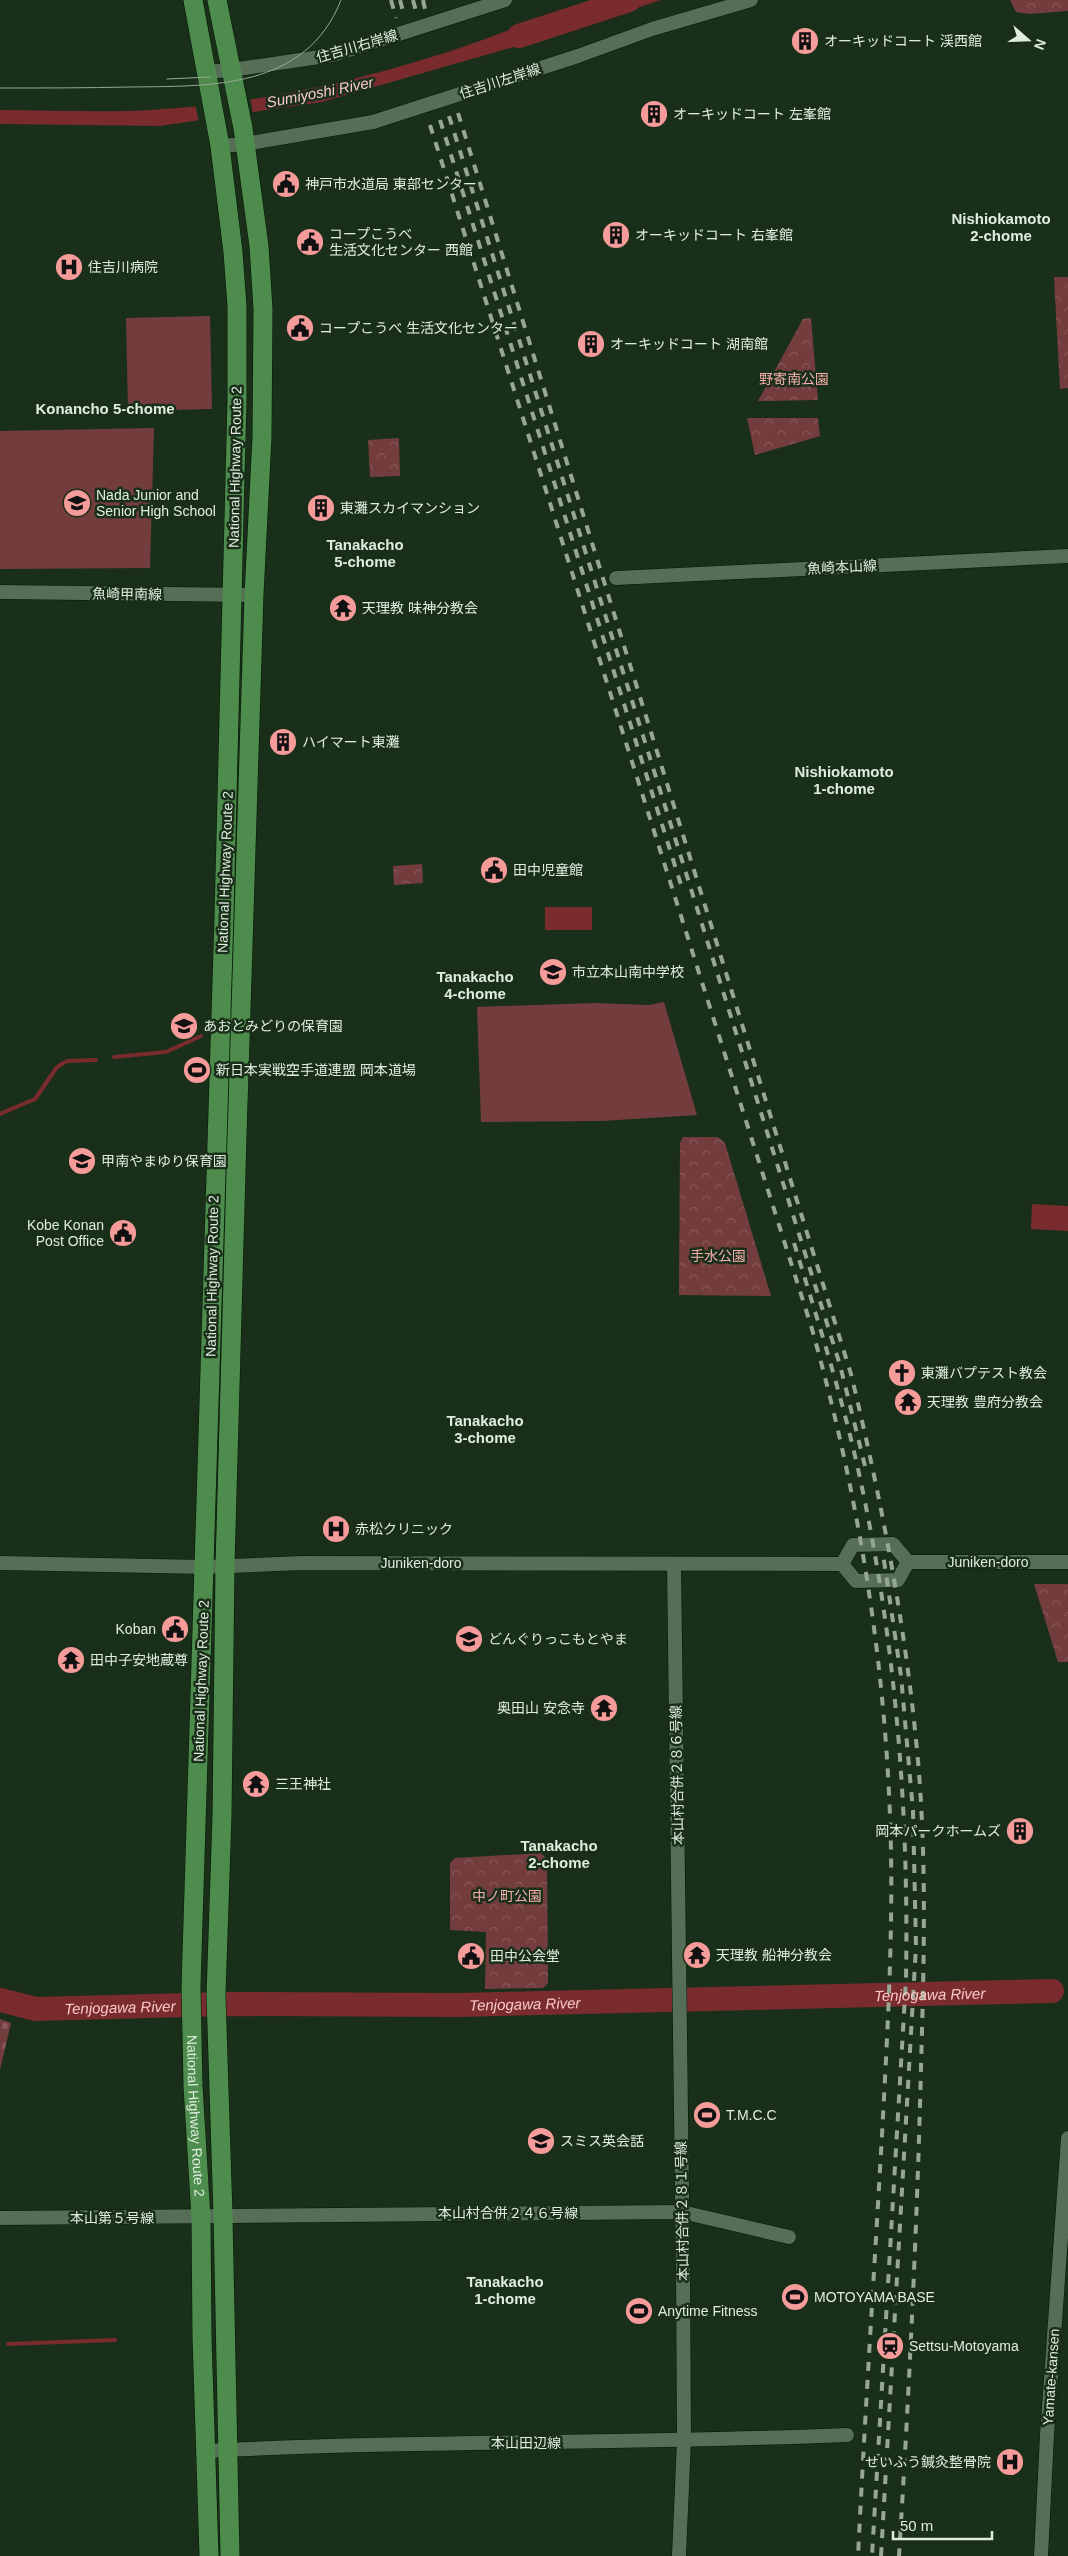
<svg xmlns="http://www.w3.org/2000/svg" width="1068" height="2556" viewBox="0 0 1068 2556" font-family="Helvetica,'Noto Sans JP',sans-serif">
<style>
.forest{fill:url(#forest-crowns)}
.cemetery{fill:url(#cemetery-stones)}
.pitch{fill:#743d3d}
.water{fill:#792b2e}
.pier{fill:#192f19}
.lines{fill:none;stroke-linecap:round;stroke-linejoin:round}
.stream{stroke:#792b2e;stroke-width:4}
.river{stroke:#792b2e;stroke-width:24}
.tertiary-casing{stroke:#031704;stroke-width:15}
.trunk-casing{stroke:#031704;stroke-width:20}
.tertiary{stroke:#566e55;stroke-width:14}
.trunk{stroke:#4d8c4d;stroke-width:19}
.tram{stroke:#96a796;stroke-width:1}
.rail{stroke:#96a796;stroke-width:4;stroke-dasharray:9 9;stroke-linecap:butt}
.labels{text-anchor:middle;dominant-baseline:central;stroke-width:5;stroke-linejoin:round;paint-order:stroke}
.poi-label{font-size:14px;fill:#dfeddf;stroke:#192f19;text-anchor:start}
.street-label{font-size:14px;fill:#dfeddf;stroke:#192f19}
.park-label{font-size:14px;fill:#f6afad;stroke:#192f19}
.water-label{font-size:15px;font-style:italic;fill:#f9c9c7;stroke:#192f19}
.neighbourhood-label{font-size:15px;font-weight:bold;fill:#dfeddf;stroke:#192f19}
</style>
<defs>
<pattern id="forest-crowns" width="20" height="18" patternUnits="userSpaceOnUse" patternTransform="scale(1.25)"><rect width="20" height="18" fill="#743d3d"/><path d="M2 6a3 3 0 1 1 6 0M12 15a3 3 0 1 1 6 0" fill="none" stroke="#875959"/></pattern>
<pattern id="cemetery-stones" width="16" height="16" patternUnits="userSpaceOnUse" patternTransform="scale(1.25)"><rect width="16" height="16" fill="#743d3d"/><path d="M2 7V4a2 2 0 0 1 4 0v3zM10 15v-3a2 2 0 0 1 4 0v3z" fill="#875959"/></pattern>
</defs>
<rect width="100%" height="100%" fill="#192f19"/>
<g class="forest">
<polygon points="1010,0 1068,0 1068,11 1029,14 1016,12"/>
<polygon points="1054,277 1068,277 1068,388 1060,389"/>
<polygon points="811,318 818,400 758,401 803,319"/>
<polygon points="747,418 818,418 820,436 755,455"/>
<polygon points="399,438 400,476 370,477 368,440"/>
<polygon points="422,864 423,883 394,885 393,866"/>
<polygon points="683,1137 718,1137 725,1143 771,1296 679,1295 680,1143"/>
<polygon points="1034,1584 1068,1584 1068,1662 1058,1662"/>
<polygon points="541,1853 547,1859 548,1983 543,1988 485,1989 486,1932 450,1930 450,1863 455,1858"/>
</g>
<polygon class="cemetery" points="0,2019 11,2023 0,2070"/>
<g class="pitch">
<polygon points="210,316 212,409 128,411 126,318"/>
<polygon points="154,428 150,568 0,569 0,431"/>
<polygon points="664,1002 697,1115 602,1121 481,1122 477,1007 594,1003 649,1005"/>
</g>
<g class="water">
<polygon points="594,0 661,0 576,28 570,8"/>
<path d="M547,15L552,36L322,102L160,126L0,124V110C50,110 101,113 151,110C287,102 422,67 547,15Z"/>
<rect x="545" y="907" width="47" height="23"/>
<polygon points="1032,1204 1068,1206 1068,1231 1031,1229"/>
</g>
<polygon class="pier" points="250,96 253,114 199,123 195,103"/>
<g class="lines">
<g class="stream">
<polyline points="114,1057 166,1052 201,1036"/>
<polyline points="0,1114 35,1099 57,1067 67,1061 96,1060"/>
<polyline points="8,2344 115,2340"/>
</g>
<g class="river">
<polyline points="519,36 629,0"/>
<path id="s1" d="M0,2000L36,2009L227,2004L459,2005L1052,1991"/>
</g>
<defs>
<g id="tertiary">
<polyline points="204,72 232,70 333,55 505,0"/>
<polyline points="220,146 245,144 373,122 578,56 652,29 751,0"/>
<polyline points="616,578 1068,556"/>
<polyline points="0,592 254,595"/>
<polyline points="908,1562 1068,1562"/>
<polyline points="0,1563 205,1567 302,1563 842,1564"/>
<polyline points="674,1564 683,2269 684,2440 679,2556"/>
<polyline points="842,1564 856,1581 898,1580 908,1562"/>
<polyline points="842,1564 853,1545 893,1544 908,1562"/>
<polyline points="0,2218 682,2212 789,2237"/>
<path d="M206,2451C420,2440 633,2444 847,2435"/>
<polyline points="1041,2556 1047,2435 1068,2138"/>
</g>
<g id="trunk">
<path id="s2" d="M193,0L220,146L233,252L237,306V399L224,916L191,1987L193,2086L201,2218L202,2337L209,2556"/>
<polyline points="217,0 243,128 259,246 263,309 262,437 254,595 237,1136 225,1566 222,1816 216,1995 223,2215 230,2556"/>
</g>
</defs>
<use href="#tertiary" class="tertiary-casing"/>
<use href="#trunk" class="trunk-casing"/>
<use href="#tertiary" class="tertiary"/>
<use href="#trunk" class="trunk"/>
<g class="tram">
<polyline points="167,79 210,77"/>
<path d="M0,88C43,88 86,88 129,87C210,86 306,90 341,0"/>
</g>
<g class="rail">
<polyline points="391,0 396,18"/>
<polyline points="400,0 404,15"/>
<polyline points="413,0 416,11"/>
<polyline points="423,0 425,9"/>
<path d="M458,113L851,1374C881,1498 905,1623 917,1750C927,1855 924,1961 921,2067C917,2230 909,2393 899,2556"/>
<polyline points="449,116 809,1266 840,1365 865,1466"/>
<polyline points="440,120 682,888"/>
<path d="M430,125L812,1329C855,1483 881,1633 889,1793C895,1907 888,2021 882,2135C874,2275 865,2415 858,2556"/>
<path d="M794,1243C817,1318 841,1393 858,1469C895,1636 909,1807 906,1979L872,2556"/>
<polyline points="881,2556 916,1946 913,1811 901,1676 883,1554"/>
</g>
</g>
<defs>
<symbol id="building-disc" viewBox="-11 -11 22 22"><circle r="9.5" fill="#f59b99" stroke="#192f19"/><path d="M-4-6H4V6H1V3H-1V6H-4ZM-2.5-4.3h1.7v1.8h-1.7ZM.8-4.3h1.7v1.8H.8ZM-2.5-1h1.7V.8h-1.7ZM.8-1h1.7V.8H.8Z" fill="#111"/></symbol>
<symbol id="civic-disc" viewBox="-11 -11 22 22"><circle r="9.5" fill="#f59b99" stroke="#192f19"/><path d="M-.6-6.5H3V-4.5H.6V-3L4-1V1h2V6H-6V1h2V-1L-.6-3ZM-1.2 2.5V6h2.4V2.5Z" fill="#111"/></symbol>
<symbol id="hospital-disc" viewBox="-11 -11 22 22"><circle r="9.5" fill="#f59b99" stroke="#192f19"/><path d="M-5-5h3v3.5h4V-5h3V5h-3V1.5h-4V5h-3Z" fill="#111"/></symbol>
<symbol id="school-disc" viewBox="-11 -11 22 22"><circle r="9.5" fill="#f59b99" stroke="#192f19"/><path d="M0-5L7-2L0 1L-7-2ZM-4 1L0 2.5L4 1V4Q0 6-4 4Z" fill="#111"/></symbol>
<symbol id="temple-disc" viewBox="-11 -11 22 22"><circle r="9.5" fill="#f59b99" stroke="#192f19"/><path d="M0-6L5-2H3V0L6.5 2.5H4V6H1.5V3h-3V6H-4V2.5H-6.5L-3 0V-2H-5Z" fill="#111"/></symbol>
<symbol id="stadium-disc" viewBox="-11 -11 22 22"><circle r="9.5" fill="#f59b99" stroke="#192f19"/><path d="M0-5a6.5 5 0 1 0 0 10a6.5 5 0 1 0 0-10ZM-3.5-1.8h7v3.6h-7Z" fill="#111"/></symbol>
<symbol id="church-disc" viewBox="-11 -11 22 22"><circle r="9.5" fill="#f59b99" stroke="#192f19"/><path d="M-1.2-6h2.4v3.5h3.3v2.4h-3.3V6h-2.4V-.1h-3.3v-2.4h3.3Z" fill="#111"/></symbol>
<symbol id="station-disc" viewBox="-11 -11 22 22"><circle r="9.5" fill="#f59b99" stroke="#192f19"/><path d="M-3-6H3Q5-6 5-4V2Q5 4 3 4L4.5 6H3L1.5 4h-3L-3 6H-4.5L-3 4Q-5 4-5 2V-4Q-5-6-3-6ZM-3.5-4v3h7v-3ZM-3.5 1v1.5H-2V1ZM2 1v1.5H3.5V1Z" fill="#111"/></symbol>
</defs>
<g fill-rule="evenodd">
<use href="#building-disc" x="789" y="25" width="32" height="32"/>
<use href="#building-disc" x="638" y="98" width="32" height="32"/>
<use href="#civic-disc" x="270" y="168" width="32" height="32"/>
<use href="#building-disc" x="600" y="219" width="32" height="32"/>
<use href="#civic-disc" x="294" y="226" width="32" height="32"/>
<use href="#hospital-disc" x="53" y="251" width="32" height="32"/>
<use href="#civic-disc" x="284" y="312" width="32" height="32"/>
<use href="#building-disc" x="575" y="328" width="32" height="32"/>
<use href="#school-disc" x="61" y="487" width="32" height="32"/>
<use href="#building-disc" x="305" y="492" width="32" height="32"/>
<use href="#temple-disc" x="327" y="592" width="32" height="32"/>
<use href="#building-disc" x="267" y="726" width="32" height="32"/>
<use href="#civic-disc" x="478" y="854" width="32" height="32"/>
<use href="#school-disc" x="537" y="956" width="32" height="32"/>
<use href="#school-disc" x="168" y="1010" width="32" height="32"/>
<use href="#stadium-disc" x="181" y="1054" width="32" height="32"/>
<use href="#school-disc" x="66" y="1145" width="32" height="32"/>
<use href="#civic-disc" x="107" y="1217" width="32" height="32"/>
<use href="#church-disc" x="886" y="1357" width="32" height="32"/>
<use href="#temple-disc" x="892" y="1386" width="32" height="32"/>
<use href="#hospital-disc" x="320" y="1513" width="32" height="32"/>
<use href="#civic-disc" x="159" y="1613" width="32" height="32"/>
<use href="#school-disc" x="453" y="1623" width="32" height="32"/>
<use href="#temple-disc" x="55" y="1644" width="32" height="32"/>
<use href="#temple-disc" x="588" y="1692" width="32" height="32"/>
<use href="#temple-disc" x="240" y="1768" width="32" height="32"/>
<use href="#building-disc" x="1004" y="1815" width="32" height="32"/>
<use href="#temple-disc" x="681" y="1939" width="32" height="32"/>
<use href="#civic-disc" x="455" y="1940" width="32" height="32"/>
<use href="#stadium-disc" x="691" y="2099" width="32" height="32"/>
<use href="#school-disc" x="525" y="2125" width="32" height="32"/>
<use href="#stadium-disc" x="779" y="2281" width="32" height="32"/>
<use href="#stadium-disc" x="623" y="2295" width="32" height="32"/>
<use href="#station-disc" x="874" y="2330" width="32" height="32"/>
<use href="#hospital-disc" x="994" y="2446" width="32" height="32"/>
</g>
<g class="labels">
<g class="poi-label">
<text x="824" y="41">オーキッドコート 渓西館</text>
<text x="673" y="114">オーキッドコート 左峯館</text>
<text x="305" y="184">神戸市水道局 東部センター</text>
<text x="329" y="234">コープこうべ<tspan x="329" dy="16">生活文化センター 西館</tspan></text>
<text x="635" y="235">オーキッドコート 右峯館</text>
<text x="88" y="267">住吉川病院</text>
<text x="319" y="328">コープこうべ 生活文化センター</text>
<text x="610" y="344">オーキッドコート 湖南館</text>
<text x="96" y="495">Nada Junior and<tspan x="96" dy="16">Senior High School</tspan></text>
<text x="340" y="508">東灘スカイマンション</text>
<text x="362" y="608">天理教 味神分教会</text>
<text x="302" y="742">ハイマート東灘</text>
<text x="513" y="870">田中児童館</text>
<text x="572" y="972">市立本山南中学校</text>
<text x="203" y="1026">あおとみどりの保育園</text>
<text x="216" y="1070">新日本実戦空手道連盟 岡本道場</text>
<text x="101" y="1161">甲南やまゆり保育園</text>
<text x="104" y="1225" text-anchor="end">Kobe Konan<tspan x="104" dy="16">Post Office</tspan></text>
<text x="921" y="1373">東灘バプテスト教会</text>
<text x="927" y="1402">天理教 豊府分教会</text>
<text x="355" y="1529">赤松クリニック</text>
<text x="156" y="1629" text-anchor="end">Koban</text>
<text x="488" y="1639">どんぐりっこもとやま</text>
<text x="90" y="1660">田中子安地蔵尊</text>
<text x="585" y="1708" text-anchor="end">奥田山 安念寺</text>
<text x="275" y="1784">三王神社</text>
<text x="1001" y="1831" text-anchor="end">岡本パークホームズ</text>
<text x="716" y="1955">天理教 船神分教会</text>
<text x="490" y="1956">田中公会堂</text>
<text x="726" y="2115">T.M.C.C</text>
<text x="560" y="2141">スミス英会話</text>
<text x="814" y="2297">MOTOYAMA BASE</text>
<text x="658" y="2311">Anytime Fitness</text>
<text x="909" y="2346">Settsu-Motoyama</text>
<text x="991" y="2462" text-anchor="end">せいふう鍼灸整骨院</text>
</g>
<g class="street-label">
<text transform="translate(357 46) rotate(-16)">住吉川右岸線</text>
<text transform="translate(500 81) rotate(-18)">住吉川左岸線</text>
<text transform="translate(235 467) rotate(-89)">National Highway Route 2</text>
<text transform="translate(842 567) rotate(-3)">魚崎本山線</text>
<text transform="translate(127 594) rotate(1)">魚崎甲南線</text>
<text transform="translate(225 872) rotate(-88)">National Highway Route 2</text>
<text transform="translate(212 1276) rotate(-89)">National Highway Route 2</text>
<text x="988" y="1562">Juniken-doro</text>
<text x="421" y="1563">Juniken-doro</text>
<text transform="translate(201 1681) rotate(-88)">National Highway Route 2</text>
<text transform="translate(677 1775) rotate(-91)">本山村合併２８６号線</text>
<text stroke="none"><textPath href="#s2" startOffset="2120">National Highway Route 2</textPath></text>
<text transform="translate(682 2211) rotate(-91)">本山村合併２８１号線</text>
<text x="508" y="2213">本山村合併２４６号線</text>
<text x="112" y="2218">本山第５号線</text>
<text transform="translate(1051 2377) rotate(-86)">Yamate-kansen</text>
<text x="526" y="2443">本山田辺線</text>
</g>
<g class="park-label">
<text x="794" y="379">野寄南公園</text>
<text x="718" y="1256">手水公園</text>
<text x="507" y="1896">中ノ町公園</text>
</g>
<g class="water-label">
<text transform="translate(320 92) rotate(-11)">Sumiyoshi River</text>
<text stroke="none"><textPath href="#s1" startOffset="931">Tenjogawa River</textPath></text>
<text stroke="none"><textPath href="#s1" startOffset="526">Tenjogawa River</textPath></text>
<text stroke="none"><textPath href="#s1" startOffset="121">Tenjogawa River</textPath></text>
</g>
<g class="neighbourhood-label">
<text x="1001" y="218">Nishiokamoto<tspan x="1001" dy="17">2-chome</tspan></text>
<text x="105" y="408">Konancho 5-chome</text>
<text x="365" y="544">Tanakacho<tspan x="365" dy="17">5-chome</tspan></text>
<text x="844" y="771">Nishiokamoto<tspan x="844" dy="17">1-chome</tspan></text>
<text x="475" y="976">Tanakacho<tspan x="475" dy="17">4-chome</tspan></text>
<text x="485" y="1420">Tanakacho<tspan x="485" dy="17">3-chome</tspan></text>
<text x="559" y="1845">Tanakacho<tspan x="559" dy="17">2-chome</tspan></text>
<text x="505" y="2281">Tanakacho<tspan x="505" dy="17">1-chome</tspan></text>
</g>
</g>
<g transform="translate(1028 40) rotate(110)" stroke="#192f19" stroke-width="4" paint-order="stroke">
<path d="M0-4L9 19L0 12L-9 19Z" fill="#dfeddf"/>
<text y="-8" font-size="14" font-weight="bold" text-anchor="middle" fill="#dfeddf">N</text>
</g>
<path d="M893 2531v8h99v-8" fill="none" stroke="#dfeddf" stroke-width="2.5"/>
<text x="900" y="2531" font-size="15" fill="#dfeddf" stroke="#192f19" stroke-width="4" paint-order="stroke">50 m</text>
</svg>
